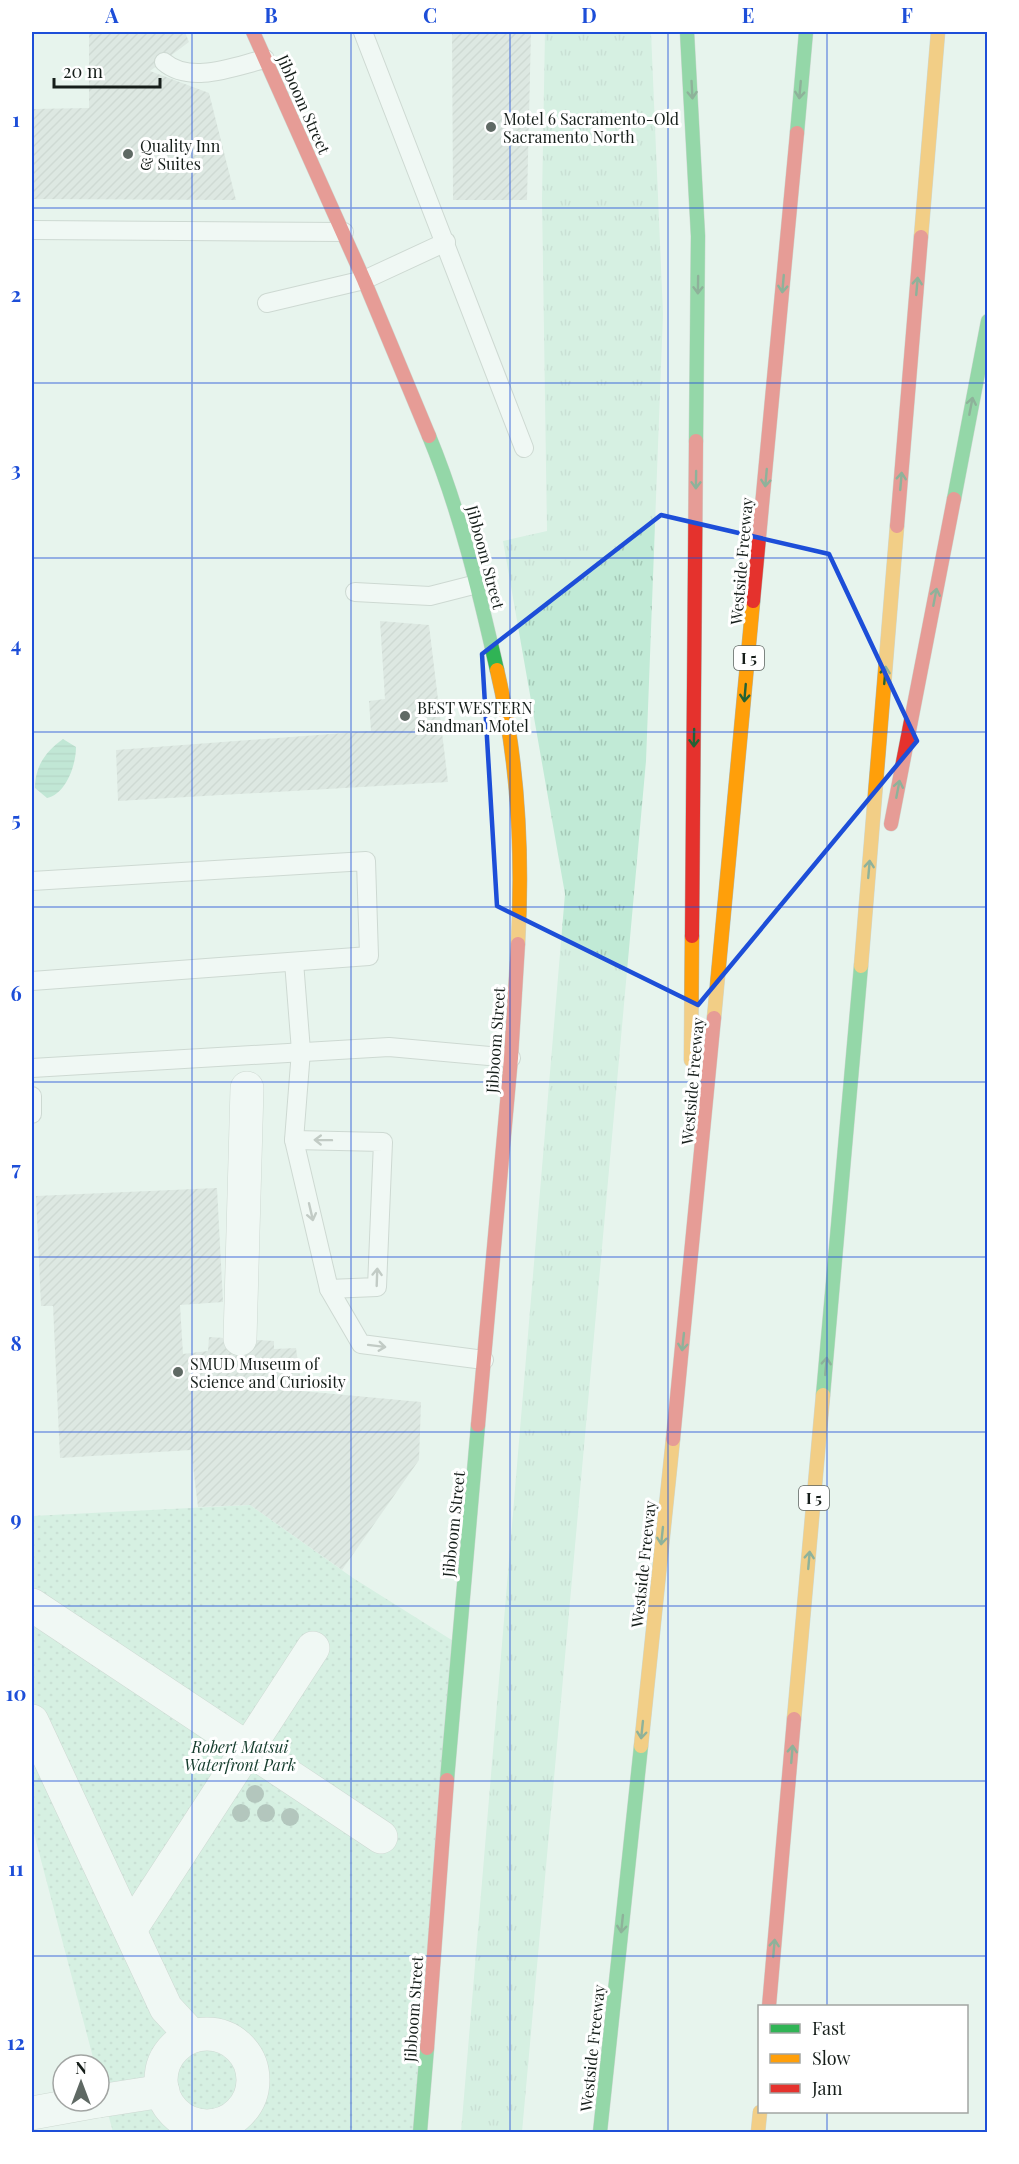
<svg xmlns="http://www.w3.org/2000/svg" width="1019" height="2164" viewBox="0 0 1019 2164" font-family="'Playfair Display',serif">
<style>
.grass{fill:url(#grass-tufts)}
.park{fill:url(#park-dots)}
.water{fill:url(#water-rules)}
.building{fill:url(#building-hatch)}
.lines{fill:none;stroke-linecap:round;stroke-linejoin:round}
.lane-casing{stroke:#aeb8b2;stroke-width:20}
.street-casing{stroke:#aeb8b2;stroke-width:34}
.fast-casing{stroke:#aeb8b2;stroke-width:15}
.slow-casing{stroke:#aeb8b2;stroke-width:15}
.jam-casing{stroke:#aeb8b2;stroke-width:15}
.lane{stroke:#fbfdfc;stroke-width:18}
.street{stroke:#fbfdfc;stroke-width:33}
.fast{stroke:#30b455;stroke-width:14}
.slow{stroke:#ff9f0a;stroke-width:14}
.jam{stroke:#e5322d;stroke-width:14}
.tree{fill:#738f83}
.oneway{stroke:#226235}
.oneway2{stroke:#949996}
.marked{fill:none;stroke:#1d4ed8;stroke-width:4.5;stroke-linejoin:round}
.grid{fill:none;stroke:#1d4ed8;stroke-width:1.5;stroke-opacity:0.55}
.poi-dot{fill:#5f6964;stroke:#fff;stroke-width:2}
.labels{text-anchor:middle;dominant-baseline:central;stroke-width:6;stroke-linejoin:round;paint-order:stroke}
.shield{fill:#fff;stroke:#5c625f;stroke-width:1.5}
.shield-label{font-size:15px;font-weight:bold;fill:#161e1a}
.street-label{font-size:16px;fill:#161e1a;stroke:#fff}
.poi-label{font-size:16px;fill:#161e1a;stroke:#fff;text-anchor:start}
.park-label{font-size:16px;font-style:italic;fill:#143c2c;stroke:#fff}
.neatline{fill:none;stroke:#1d4ed8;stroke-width:2}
.grid-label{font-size:20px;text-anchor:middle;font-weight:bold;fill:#1d4ed8}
</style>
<defs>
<pattern id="grass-tufts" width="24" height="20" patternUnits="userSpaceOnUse" patternTransform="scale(1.5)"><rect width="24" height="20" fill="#c1ead6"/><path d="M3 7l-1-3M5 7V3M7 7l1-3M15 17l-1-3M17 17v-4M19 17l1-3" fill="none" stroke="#a5c8b7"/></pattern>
<pattern id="park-dots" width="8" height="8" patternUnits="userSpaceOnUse" patternTransform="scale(1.5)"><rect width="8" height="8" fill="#c1ead6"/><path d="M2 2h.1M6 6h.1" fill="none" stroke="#a5c8b7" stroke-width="1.8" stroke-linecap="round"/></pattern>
<pattern id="water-rules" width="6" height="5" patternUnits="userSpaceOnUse" patternTransform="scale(1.5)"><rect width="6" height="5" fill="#93d7b9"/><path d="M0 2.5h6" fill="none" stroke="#7eb89e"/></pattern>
<pattern id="building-hatch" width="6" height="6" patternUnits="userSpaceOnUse" patternTransform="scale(1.5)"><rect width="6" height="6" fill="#d0dad5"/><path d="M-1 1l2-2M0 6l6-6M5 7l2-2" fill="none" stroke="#b2bbb6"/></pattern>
</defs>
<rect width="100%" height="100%" fill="#e7f4ed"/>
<polygon class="grass" points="545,32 651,32 663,314 646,761 522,2132 461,2132 565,894 503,541 547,531 542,199"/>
<polygon class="park" points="250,1505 353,1578 458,1644 417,2132 113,2132 99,2081 99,2065 95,2065 32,1826 32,1516"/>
<path class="water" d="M63,739L76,747C76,765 66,794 47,798L35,788C35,766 46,751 63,739Z"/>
<g class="building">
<polygon points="128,32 185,32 189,42 150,71 209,93 236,200 32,199 32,109 89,108 89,34"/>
<polygon points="452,32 531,32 527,200 453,200"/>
<polygon points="380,621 429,625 448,782 118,801 116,750 371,731 369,701 385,699"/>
<polygon points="217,1188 223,1302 180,1305 183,1354 208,1351 209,1337 274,1341 274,1349 296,1348 302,1391 421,1402 419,1460 342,1570 250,1505 198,1507 191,1450 60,1458 53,1306 41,1306 36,1196"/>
</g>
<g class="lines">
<defs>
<g id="lane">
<polyline points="363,32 524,448"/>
<path d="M164,62C191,85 235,66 265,59"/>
<polyline points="32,230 344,232"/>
<polyline points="267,303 364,280 446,242"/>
<polyline points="355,592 430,596 477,584"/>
<polyline points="32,881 366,861 369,956 32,981"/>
<polyline points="294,962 301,1051 294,1140 329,1289 361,1344 484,1360"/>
<polyline points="32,1068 389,1047 511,1058"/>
<polyline points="32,1096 32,1114"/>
<polyline points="294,1140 383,1142 377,1287 329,1289"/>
</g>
<g id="street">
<polyline points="240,1339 247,1088"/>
<polyline points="32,1605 381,1837"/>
<polyline points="32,1721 166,2008 192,2036"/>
<polyline points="130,1930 313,1648"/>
<circle cx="207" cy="2080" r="46"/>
<polyline points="99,2101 163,2091"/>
<polyline points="32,2113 98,2101"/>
</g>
<g id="fast">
<polyline points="687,32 698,236 696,441"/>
<polyline points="797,133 806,32"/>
<path d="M429,436C460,511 479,591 497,670"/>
<polyline points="954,499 988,321"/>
<polyline points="823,1395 861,966"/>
<polyline points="447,1780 478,1425"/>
<polyline points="420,2132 427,2048"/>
<polyline points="600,2132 641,1746"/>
</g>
<g id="slow">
<polyline points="921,237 938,32"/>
<path d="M497,670C518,759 523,853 518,944"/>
<polyline points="861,966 897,526"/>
<polyline points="714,1018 753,601"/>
<polyline points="691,1060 692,936"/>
<polyline points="794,1719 823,1395"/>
<polyline points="641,1746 673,1439"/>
<polyline points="758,2132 760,2112"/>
</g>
<g id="jam">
<polyline points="253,32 364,280 429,436"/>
<polyline points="897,526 921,237"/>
<polyline points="753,601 797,133"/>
<polyline points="891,824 954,499"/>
<polyline points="692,936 696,441"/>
<polyline points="478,1425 511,1058 518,944"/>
<polyline points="673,1439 714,1018"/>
<polyline points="769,2006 794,1719"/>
<polyline points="427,2048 447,1780"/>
</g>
</defs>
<use href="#lane" class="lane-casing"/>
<use href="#street" class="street-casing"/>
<use href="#fast" class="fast-casing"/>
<use href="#slow" class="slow-casing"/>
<use href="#jam" class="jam-casing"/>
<use href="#lane" class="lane"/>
<use href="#street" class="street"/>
<use href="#fast" class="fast"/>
<use href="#slow" class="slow"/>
<use href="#jam" class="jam"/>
</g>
<g class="tree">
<circle cx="255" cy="1794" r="9"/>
<circle cx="241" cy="1813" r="9"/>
<circle cx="266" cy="1813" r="9"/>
<circle cx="290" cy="1817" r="9"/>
</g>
<defs><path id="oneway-shaft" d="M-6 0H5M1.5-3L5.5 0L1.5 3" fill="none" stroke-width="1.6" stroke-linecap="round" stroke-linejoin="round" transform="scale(1.5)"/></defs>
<g class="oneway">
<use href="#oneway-shaft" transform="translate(692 90) rotate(87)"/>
<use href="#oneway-shaft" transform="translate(800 90) rotate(95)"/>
<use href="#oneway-shaft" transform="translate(783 284) rotate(95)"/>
<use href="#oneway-shaft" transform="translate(698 285) rotate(91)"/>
<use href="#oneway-shaft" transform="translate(917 286) rotate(-85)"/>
<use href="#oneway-shaft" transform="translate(971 406) rotate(-79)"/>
<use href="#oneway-shaft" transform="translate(766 478) rotate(95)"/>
<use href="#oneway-shaft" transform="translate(696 480) rotate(91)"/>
<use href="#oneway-shaft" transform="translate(901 481) rotate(-85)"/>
<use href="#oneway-shaft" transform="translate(935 597) rotate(-79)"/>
<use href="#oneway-shaft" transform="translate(885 675) rotate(-85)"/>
<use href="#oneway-shaft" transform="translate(745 693) rotate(95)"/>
<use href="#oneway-shaft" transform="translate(694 738) rotate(91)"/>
<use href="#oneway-shaft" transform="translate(898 789) rotate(-79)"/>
<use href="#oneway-shaft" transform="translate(869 869) rotate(-85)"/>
<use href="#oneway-shaft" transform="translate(683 1342) rotate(96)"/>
<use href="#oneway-shaft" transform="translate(826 1366) rotate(-85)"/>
<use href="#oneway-shaft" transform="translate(662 1536) rotate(96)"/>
<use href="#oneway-shaft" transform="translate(809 1560) rotate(-85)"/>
<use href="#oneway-shaft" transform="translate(642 1730) rotate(96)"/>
<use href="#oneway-shaft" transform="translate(792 1754) rotate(-85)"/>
<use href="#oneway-shaft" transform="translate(622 1924) rotate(96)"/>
<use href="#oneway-shaft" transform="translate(774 1948) rotate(-85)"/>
</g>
<g class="oneway2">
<use href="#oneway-shaft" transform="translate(323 1140) rotate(-179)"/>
<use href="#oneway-shaft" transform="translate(311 1212) rotate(77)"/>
<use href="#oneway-shaft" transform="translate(377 1277) rotate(-88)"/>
<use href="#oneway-shaft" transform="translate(377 1346) rotate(7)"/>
</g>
<path d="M0 0H1019V2164H0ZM661,515L829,554L917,741L698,1005L497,906L482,654Z" fill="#e7f4ed" fill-opacity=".55" fill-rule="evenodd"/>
<path class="marked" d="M661,515L829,554L917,741L698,1005L497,906L482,654Z"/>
<path class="grid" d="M192,32V2132M351,32V2132M510,32V2132M668,32V2132M827,32V2006M32,208H988M32,383H988M32,558H988M32,732H988M32,907H988M32,1082H988M32,1257H988M32,1432H988M32,1606H988M32,1781H988M32,1956H988M827,2112V2132"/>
<g class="poi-dot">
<circle cx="491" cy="127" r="6"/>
<circle cx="128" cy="154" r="6"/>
<circle cx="405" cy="716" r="6"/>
<circle cx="178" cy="1372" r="6"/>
</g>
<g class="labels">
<g class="shield">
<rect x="734" y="646" width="30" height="24" rx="4.5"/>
<rect x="799" y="1486" width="30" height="24" rx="4.5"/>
</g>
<g class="shield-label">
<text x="749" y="658">I 5</text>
<text x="814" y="1498">I 5</text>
</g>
<g class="street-label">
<text transform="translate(304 104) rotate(66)">Jibboom Street</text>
<text transform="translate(486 557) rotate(75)">Jibboom Street</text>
<text transform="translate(741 561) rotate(-85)">Westside Freeway</text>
<text transform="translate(495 1040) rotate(-86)">Jibboom Street</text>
<text transform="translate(692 1081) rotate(-85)">Westside Freeway</text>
<text transform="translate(453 1524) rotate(-84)">Jibboom Street</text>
<text transform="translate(643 1564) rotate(-84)">Westside Freeway</text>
<text transform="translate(413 2009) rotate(-86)">Jibboom Street</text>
<text transform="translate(592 2048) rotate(-84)">Westside Freeway</text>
</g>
<g class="poi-label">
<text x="503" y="118">Motel 6 Sacramento-Old<tspan x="503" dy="18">Sacramento North</tspan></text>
<text x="140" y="145">Quality Inn<tspan x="140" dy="18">&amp; Suites</tspan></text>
<text x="417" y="707">BEST WESTERN<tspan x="417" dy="18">Sandman Motel</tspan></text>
<text x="190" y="1363">SMUD Museum of<tspan x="190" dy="18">Science and Curiosity</tspan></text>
</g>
<g class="park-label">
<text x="240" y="1746">Robert Matsui<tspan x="240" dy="18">Waterfront Park</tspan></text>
</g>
</g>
<rect width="1019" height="2164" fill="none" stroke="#ffffff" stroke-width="66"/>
<rect x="758" y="2005" width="210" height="108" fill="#ffffff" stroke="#a2a5a3" stroke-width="1.5"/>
<rect x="770" y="2024" width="30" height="9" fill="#30b455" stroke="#a2a5a3" stroke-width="1.5"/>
<text x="812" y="2035" font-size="18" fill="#161e1a">Fast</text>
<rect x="770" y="2054" width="30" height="9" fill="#ff9f0a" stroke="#a2a5a3" stroke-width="1.5"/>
<text x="812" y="2065" font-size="18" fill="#161e1a">Slow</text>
<rect x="770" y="2084" width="30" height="9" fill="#e5322d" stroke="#a2a5a3" stroke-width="1.5"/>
<text x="812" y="2095" font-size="18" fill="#161e1a">Jam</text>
<g transform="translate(81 2083)"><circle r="28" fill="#ffffff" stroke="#a2a5a3" stroke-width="1.5"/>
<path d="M0-4.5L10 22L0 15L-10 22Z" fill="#5f6964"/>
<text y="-9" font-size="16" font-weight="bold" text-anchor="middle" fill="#161e1a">N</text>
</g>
<path d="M54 78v9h106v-9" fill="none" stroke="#161e1a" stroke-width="3"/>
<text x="63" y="78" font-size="18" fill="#161e1a" stroke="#ffffff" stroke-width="4.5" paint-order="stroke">20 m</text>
<rect x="33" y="33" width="953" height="2098" class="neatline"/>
<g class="grid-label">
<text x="112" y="23">A</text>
<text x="271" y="23">B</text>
<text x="430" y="23">C</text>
<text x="589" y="23">D</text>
<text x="748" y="23">E</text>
<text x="907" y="23">F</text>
<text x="16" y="127">1</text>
<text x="16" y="302">2</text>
<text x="16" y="477">3</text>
<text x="16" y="652">4</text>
<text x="16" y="827">5</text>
<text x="16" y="1001">6</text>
<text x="16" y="1176">7</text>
<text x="16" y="1351">8</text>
<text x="16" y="1526">9</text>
<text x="16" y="1701">10</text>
<text x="16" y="1876">11</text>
<text x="16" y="2050">12</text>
</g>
</svg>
